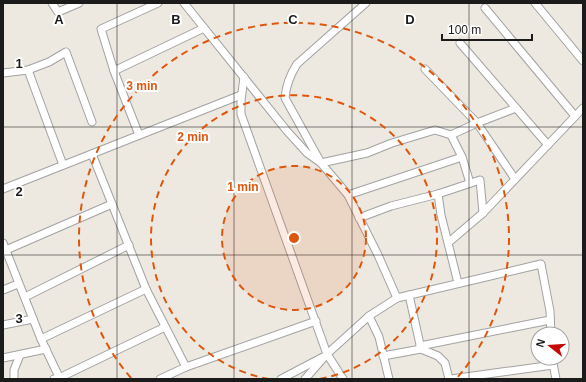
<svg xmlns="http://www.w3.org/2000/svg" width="586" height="382" viewBox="0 0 586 382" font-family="Helvetica,sans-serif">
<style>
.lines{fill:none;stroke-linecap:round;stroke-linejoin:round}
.minor-casing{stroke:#a2a2a2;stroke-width:9}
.minor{stroke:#fff;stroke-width:7}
.grid{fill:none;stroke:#1b1b1b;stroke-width:1;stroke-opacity:0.55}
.ring{fill:none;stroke:#de560d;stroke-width:2;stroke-dasharray:7 5}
.grid-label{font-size:13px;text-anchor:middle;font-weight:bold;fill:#1b1b1b;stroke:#fff;stroke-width:4;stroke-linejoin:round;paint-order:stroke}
.centre{fill:#de560d;stroke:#fff;stroke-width:2}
.ring-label{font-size:12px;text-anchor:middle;font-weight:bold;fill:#de560d;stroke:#fff;stroke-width:4;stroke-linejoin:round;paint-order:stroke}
</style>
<rect width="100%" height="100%" fill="#ede9e0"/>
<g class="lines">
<defs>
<g id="minor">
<polyline points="52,3 58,12 79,3"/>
<polyline points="184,3 287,131 307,153 321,163 348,195 378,255 397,298"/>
<path d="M366,3L297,64C290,75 286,85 285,98L321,163L367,153L392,143L435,130L451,135"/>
<polyline points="535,3 583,61"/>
<polyline points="485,8 575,116"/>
<polyline points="460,43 548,145"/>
<polyline points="425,69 477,123 515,179"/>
<polyline points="28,70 63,165"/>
<polyline points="114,71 204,28"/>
<polyline points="3,73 28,70 49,62 66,52 92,122"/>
<polyline points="244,77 241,101 241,114 327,354 343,379"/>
<polyline points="139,135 114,71 101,29 158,3"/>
<polyline points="92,154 146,289 186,367"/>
<polyline points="470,183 462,157 451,135 477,123 516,108"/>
<polyline points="3,189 241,95"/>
<polyline points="438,194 441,215 458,283"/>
<polyline points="348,195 462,157"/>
<polyline points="359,218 391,206 438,194 480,180 483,213"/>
<polyline points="449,242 483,213 583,108"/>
<polyline points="3,243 41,339 60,379"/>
<polyline points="6,250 112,204"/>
<polyline points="3,290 18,284"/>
<polyline points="409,295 421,349"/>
<polyline points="25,297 129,245"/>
<polyline points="369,316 379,337 389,379"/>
<polyline points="3,325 33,319"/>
<polyline points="41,339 146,289"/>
<polyline points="420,346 550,320"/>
<polyline points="383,356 421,349 438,356 445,363 449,379"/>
<polyline points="3,358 46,349"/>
<polyline points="552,358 556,379"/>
<polyline points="14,379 14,370 20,355"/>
<polyline points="54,379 59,378 165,327"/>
<polyline points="160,379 186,367 316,321"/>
<polyline points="281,379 323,357"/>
<polyline points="305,379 327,354 369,316 397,298 541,264 550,311 551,334"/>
<polyline points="451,379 553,365"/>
</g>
</defs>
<use href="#minor" class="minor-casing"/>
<use href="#minor" class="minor"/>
</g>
<path class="grid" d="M117,3V379M234,3V379M352,3V379M469,3V379M3,127H583M3,255H583"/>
<circle cx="294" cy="238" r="72" fill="#de560d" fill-opacity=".12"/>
<g class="ring">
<circle cx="294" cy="238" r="72"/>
<path d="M269 379A143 143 0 1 1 319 379"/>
<path d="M131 378A215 215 0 1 1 457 378"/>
</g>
<g class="grid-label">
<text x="59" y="24">A</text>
<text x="176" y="24">B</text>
<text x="293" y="24">C</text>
<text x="410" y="24">D</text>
<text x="19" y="68">1</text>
<text x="19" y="196">2</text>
<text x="19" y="323">3</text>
</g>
<circle cx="294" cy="238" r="6" class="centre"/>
<g class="ring-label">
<text x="142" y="90">3 min</text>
<text x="193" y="141">2 min</text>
<text x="243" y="191">1 min</text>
</g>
<rect width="586" height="382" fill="none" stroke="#1b1b1b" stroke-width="8"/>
<g transform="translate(550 346) rotate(287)"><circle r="19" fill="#ffffff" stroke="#a4a4a4"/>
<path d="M0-3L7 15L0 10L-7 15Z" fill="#c40802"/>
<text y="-6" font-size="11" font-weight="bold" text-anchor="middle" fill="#1b1b1b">N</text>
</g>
<path d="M442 34v6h90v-6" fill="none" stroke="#1b1b1b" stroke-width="2"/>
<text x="448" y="34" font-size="12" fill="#1b1b1b" stroke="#ffffff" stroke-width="3" paint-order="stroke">100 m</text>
</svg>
